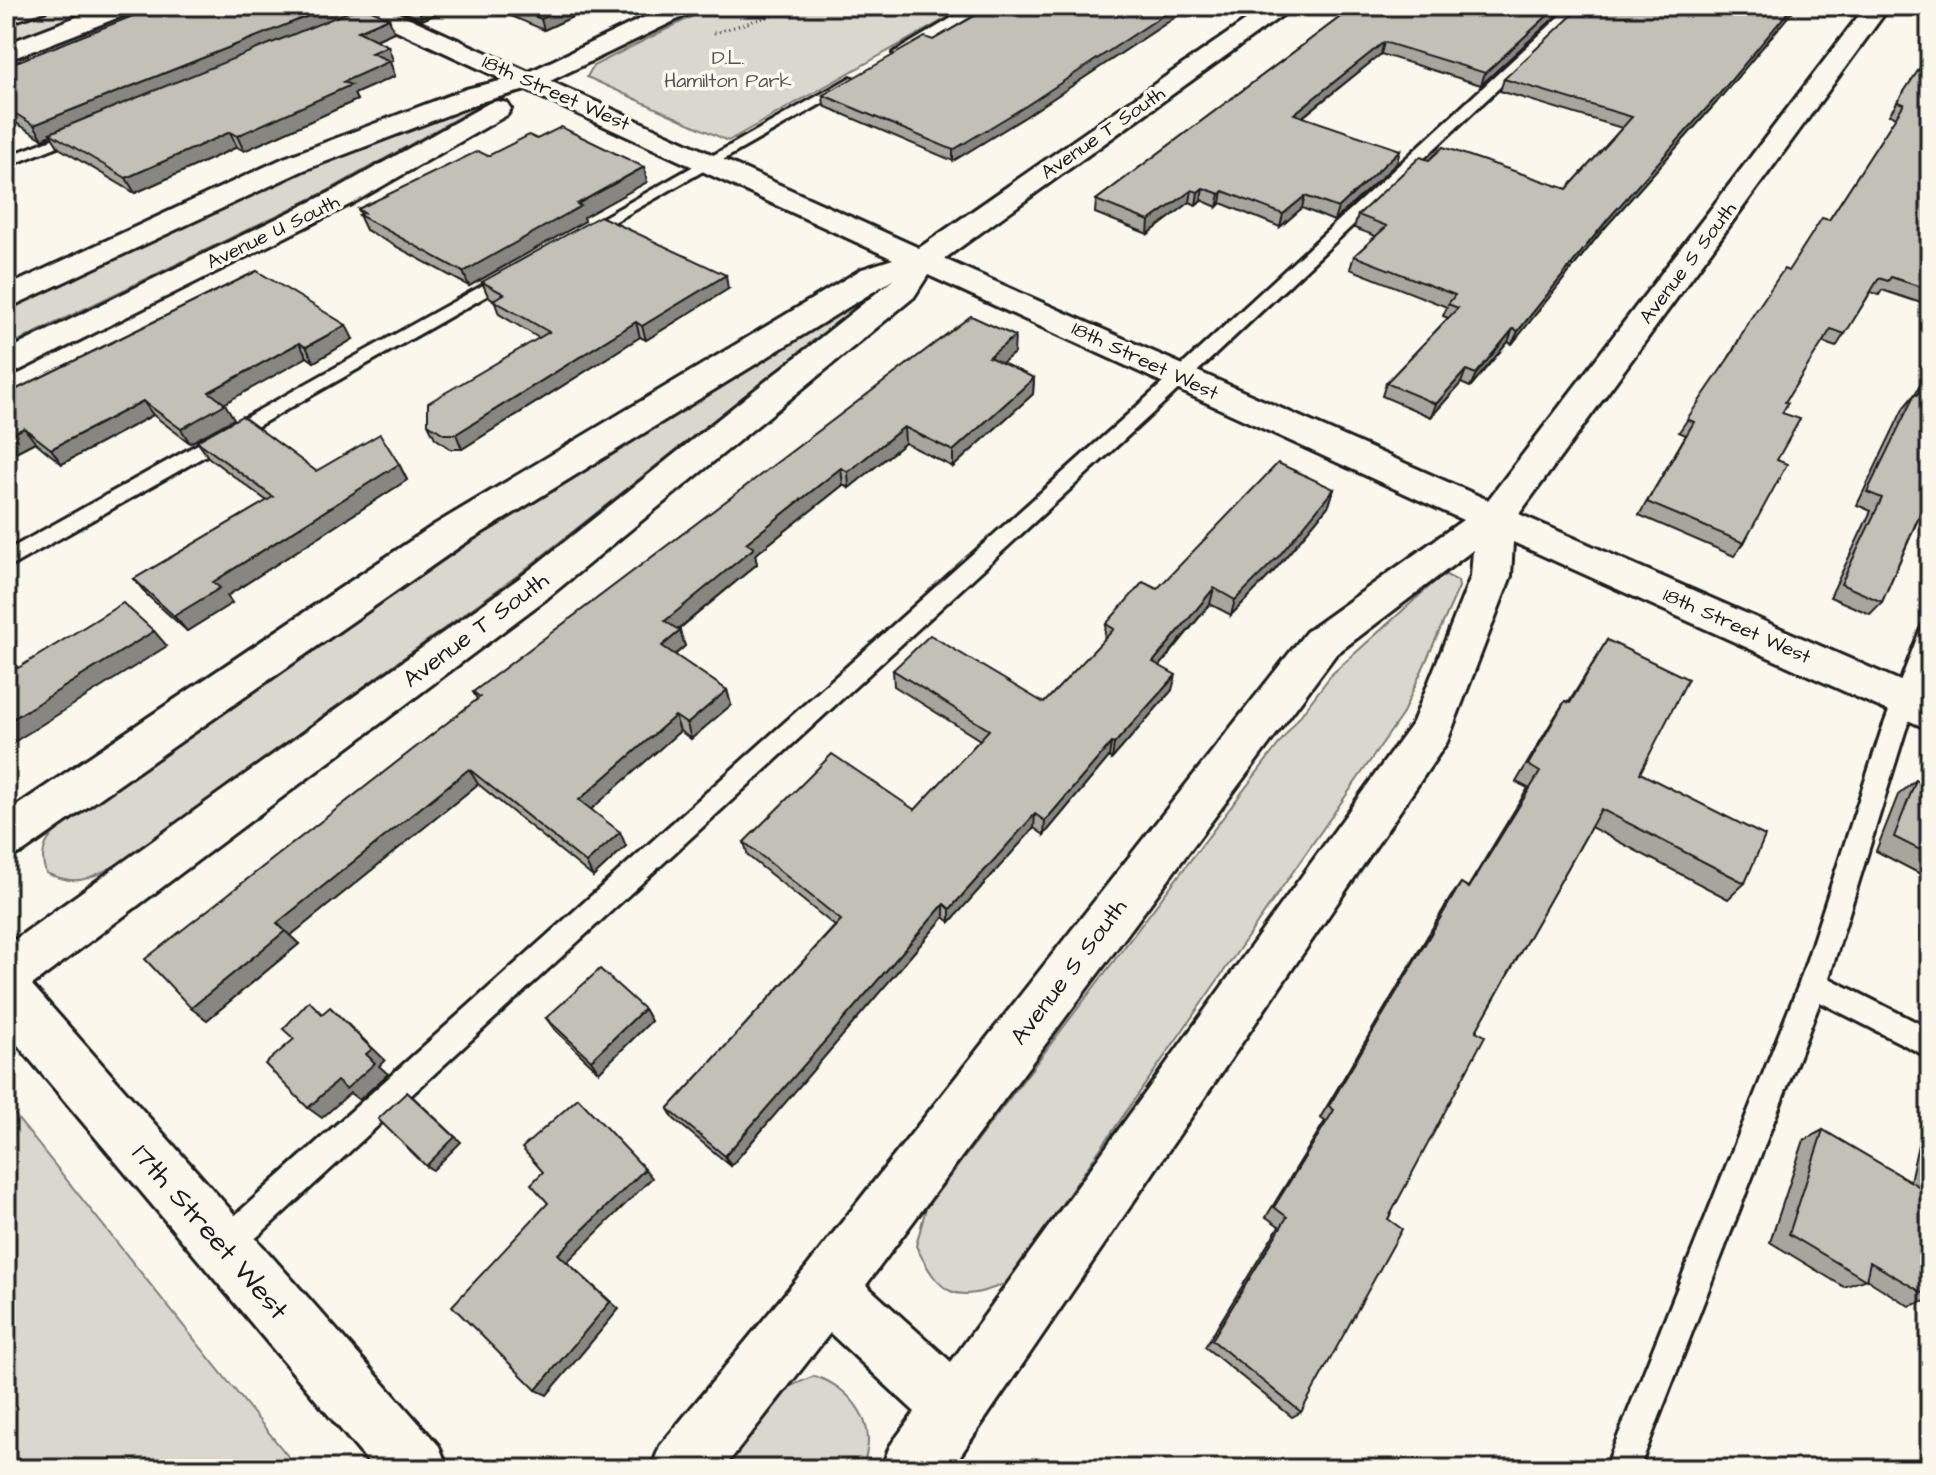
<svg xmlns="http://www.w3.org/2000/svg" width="1936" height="1475" viewBox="0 0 1936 1475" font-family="'Architects Daughter',sans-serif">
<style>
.green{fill:#dad7ce;stroke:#7b7a75;stroke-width:2}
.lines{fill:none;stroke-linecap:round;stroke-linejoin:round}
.service-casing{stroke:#1c1c1c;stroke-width:6}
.minor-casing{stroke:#1c1c1c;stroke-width:6}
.path{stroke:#1c1c1c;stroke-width:3;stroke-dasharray:1 4;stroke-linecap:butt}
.service{fill:#fbf7ec;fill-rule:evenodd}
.minor{fill:#fbf7ec;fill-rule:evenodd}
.wall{fill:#a8a59e;stroke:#1c1c1c;stroke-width:2}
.shaded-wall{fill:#888681;stroke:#1c1c1c;stroke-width:2}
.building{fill:#c3c0b8;stroke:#1c1c1c;stroke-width:2}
.labels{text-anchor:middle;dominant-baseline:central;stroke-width:7;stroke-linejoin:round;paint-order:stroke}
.far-park-label{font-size:20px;fill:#555451;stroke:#fbf7ec}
.far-street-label{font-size:20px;fill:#1c1c1c;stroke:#fbf7ec}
.street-label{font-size:24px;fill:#1c1c1c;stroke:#fbf7ec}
.near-street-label{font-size:28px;fill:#1c1c1c;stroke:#fbf7ec}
</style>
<rect width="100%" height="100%" fill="#fbf7ec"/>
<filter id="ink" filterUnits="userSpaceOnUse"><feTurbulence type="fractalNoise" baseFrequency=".0125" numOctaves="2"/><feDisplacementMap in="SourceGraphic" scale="16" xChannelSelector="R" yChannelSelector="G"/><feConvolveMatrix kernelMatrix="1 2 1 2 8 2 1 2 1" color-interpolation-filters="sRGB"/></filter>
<g filter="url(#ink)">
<g class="green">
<polygon points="58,6 106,6 6,45 6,22"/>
<polygon points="713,6 968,6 728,141 587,77 593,66"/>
<polygon points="474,101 484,103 325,192 6,347 6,310 289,177"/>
<path d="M881,284L886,286L836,323L518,575L118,864C89,879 77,887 46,873C37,848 49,837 66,820L468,544L829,320Z"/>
<path d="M1446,575L1458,581L1459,587L1402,715L1007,1283C955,1304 941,1297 916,1246L926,1208L1332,674L1440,577Z"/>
<polygon points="6,1104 298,1469 6,1469"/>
<path d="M814,1376C853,1387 883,1430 860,1469H725L786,1388Z"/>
</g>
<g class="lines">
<defs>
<g id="service">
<polygon points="972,6 988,6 905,56 893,53"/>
<polygon points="1571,6 1586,6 1168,399 234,1258 223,1263 212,1258 207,1247 212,1236 1154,391"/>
<polygon points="851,77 858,81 856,84 586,238 580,240 572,235"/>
<polygon points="83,127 88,128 88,134 6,167 6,157"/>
<polygon points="514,268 523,273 520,277 6,569 6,551"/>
<polygon points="1930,625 1930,664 1905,732 1829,978 1930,1029 1930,1058 1820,1002 1639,1469 1605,1469 1799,984 1881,732 1919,633 1922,627"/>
</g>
<g id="minor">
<polygon points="14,6 49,6 45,11 6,24 6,9"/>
<polygon points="105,6 139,6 135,11 6,61 6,44"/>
<path d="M351,6H383L529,72L668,6H699L695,11L550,81L919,248L1267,6H1295L944,259L1488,500L1866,6H1890L1519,514L1930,694V730L1513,542L1511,576L1447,742L951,1469H881L890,1446L915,1412L830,1333L723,1469H651L660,1446L806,1268L1306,632L1463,520L928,275L914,297L546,599L32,985L439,1446L448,1469H374L6,1031V946L518,579L894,279L462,545L23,852L6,858V813L434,525L862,269L893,259L526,90L484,101L304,170L6,309V287L284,158L466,89L504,80L355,11ZM1473,550L1471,576L1413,722L951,1362L866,1285L1336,654Z"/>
<polygon points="498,101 507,103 511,109 507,115 353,203 18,371 6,374 6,351 333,191 489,103"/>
</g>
</defs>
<use href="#service" class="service-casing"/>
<use href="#minor" class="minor-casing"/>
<polyline class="path" points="714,33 804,6"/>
<use href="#service" class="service"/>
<use href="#minor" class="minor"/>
</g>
<g class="wall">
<polygon points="396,6 456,6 422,20 397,9"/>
<polygon points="488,6 596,6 544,30"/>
<polygon points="992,6 1192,6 1025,117 953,161 824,106 823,95 933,40"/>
<polygon points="1355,6 1567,6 1481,85 1381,54 1303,117 1397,163 1334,221 1302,208 1280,227 1221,203 1217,207 1201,200 1196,205 1190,202 1148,234 1095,213 1096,200"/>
<polygon points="352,11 394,32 376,40 393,60 390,62 395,76 354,94 357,100 244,151 237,147 135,193 59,148 51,135 43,139 6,117 6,66 283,12"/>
<polygon points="1930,53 1930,306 1882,290 1879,295 1871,292 1836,347 1822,342 1785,402 1782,413 1777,460 1744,543 1734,556 1639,515 1686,435 1679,432 1727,361 1749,321 1829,220 1896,117 1889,115"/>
<polygon points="1504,79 1716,103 1602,231 1512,344 1508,342 1470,387 1461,383 1431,417 1382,396 1386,383 1448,318 1443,316 1447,307 1350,269 1354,256 1376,236 1354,228 1358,215 1429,160 1567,189 1622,128 1500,91"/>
<polygon points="537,139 647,182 584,217 585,221 469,286 366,230 359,215 361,215 358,209 488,156"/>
<polygon points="257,271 353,339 314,362 307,357 224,403 234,419 190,443 153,415 62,464 35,442 6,457 6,393 7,394"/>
<polygon points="482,282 728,289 646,340 640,337 462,449 451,449 435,438 428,424 539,338 499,314 494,300 488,296"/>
<polygon points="1014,353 1002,363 1034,378 1033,394 953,467 905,443 849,488 843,485 755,555 757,564 678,630 685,646 675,655 727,690 731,705 691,739 680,731 591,809 626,846 593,877 478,784 290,936 299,944 207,1020 191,1008 477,699 473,692"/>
<polygon points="1930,367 1930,492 1882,602 1870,614 1830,597 1871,511 1857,505 1904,407 1915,394"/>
<polygon points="197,441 316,471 399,464 407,480 227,596 232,603 187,631 147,595 134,579 267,501 208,457"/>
<polygon points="1334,489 1329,505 1274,571 1231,615 1210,604 1160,666 1172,690 1112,759 1109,757 1044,835 1034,828 950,922 944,917 731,1166 674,1119 668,1109 835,926 748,856 744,842 915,810 980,740 894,686 893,670 1044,703 1104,640 1106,624 1157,589"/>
<polygon points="1607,640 1640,773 1745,883 1728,899 1591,827 1476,1031 1388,1219 1301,1412 1292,1417 1205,1347 1279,1226 1266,1217 1325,1121 1320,1118 1450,898 1461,883 1468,887 1528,788 1516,782 1554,718 1565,701 1569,702"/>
<polygon points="1916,780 1930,787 1930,879 1876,851 1898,795"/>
<polygon points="644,1009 651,1021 599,1072 555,1030 546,1018"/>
<polygon points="1930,1111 1930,1300 1909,1306 1866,1279 1844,1287 1770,1242 1804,1140 1823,1130 1910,1181 1925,1113"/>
</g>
<g class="shaded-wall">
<polygon points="333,6 350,6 353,13 50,133 51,135 43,139 34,125"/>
<polygon points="421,6 456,6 422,20 418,7"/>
<polygon points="570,6 596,6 544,30 541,19"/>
<polygon points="1177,6 1192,6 1025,117 953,161 953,150"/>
<polygon points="1558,6 1567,6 1481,85 1485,73"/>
<polygon points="1793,6 1797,6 1716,103 1602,231 1512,344 1518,331 1608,219"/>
<polygon points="389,18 394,32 364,45 358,31"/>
<polygon points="1384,42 1381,54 1291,126 1294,114"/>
<polygon points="388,46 393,60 390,62 395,76 354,94 357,100 244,151 237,136 343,82 371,53"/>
<polygon points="230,132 237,147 135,193 126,178"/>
<polygon points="1400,150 1397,163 1334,221 1338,208"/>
<polygon points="644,167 647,182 584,217 585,221 469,286 463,272 577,204"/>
<polygon points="1203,188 1201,200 1196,205 1198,192"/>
<polygon points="1192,190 1190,202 1148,234 1149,221"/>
<polygon points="1223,191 1221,203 1217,207 1220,194"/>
<polygon points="1305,196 1302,208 1280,227 1283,214"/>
<polygon points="726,275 728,289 646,340 642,326"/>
<polygon points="636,322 640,337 462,449 456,434"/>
<polygon points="346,325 353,339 314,362 306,347"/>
<polygon points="1513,329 1508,342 1470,387 1476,374"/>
<polygon points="1015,336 1014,353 989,374 989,357"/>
<polygon points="299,343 307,357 218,407 209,392"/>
<polygon points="1466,370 1461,383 1431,417 1436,404"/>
<polygon points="1034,378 1033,394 953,467 953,451"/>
<polygon points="143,401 153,415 62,464 51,449"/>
<polygon points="225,404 234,419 190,443 181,429"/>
<polygon points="904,427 905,443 849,488 848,472"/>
<polygon points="24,428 35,442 6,457 6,437"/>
<polygon points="399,464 407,480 227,596 232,603 187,631 174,616 213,582"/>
<polygon points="841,468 843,485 755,555 757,564 670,636 665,621 746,543"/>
<polygon points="1334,489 1329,505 1274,571 1231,615 1235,600"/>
<polygon points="1214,588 1210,604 1150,677 1153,662"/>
<polygon points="154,631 167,646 6,747 6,723"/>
<polygon points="680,631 685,646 667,661 662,646"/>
<polygon points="1176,675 1172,690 1112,759 1114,744"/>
<polygon points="727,690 731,705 691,739 687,724"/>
<polygon points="675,716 680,731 586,814 579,800"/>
<polygon points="1111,743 1109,757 1044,835 1045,821"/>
<polygon points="469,769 478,784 290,936 277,923"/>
<polygon points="1035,814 1034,828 950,922 950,909"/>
<polygon points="620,832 626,846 593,877 586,863"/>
<polygon points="944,904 944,917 731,1166 725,1156"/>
<polygon points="285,931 299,944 207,1020 191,1008"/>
<polygon points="330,1007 385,1060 379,1066 388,1074 359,1100 350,1093 322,1118 308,1108 366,1054"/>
<polygon points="644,1009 651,1021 599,1072 591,1060"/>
<polygon points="413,1097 461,1142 433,1170 426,1166"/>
<polygon points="645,1169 652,1178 567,1262 619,1309 547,1395 536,1390 558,1254"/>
</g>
<g class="building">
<polygon points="158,6 271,6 283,12 298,6 333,6 34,125 6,108 6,66"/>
<polygon points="363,6 389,18 358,31 388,46 371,53 390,61 343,82 351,85 237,136 230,132 126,178 50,133"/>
<polygon points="510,6 570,6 541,19"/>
<polygon points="992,6 1177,6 1026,106 953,150 823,95 925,37 933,40"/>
<polygon points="1355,6 1558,6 1485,73 1384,42 1294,114 1400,150 1338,208 1305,196 1283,214 1223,191 1220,194 1203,188 1198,192 1192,190 1149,221 1096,200"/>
<polygon points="1582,6 1793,6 1722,91 1608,219 1518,331 1513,329 1476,374 1466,370 1436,404 1386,383 1458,308 1448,304 1455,295 1354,256 1387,226 1358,215 1420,157 1429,160 1443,147 1567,189 1632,117 1504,79"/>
<polygon points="1930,53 1930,290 1891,277 1888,281 1879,278 1845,334 1831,329 1785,402 1788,403 1782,413 1800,419 1777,460 1787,464 1744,543 1647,502 1694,422 1687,419 1732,353 1749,321 1784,269 1788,271 1822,218 1829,220 1904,104 1897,102"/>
<polygon points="561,127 644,167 577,204 581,206 463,272 359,215 364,213 358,209 478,151 488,156 529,135 537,139"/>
<polygon points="600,216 726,275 642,326 636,322 456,434 444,434 428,424 428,403 549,332 493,300 504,294 482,282"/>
<polygon points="257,271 346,325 306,347 299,343 209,392 225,404 181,429 143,401 51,449 24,428 6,437 6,393 7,394"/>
<polygon points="971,316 1015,336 989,357 1034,378 953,451 904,427 848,472 841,468 746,543 754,548 665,621 680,631 662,646 727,690 687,724 675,716 579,800 620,832 586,863 469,769 277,923 285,931 191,1008 145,959 480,697 473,692"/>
<polygon points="1930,372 1930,490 1882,602 1841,584 1882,498 1867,492 1915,394 1917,395"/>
<polygon points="242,416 316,471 380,434 399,464 213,582 220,588 174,616 134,579 273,497 197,441"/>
<polygon points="1278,463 1334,489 1279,556 1235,600 1214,588 1153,662 1176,675 1114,744 1111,743 1045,821 1035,814 950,909 944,904 725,1156 668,1109 841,920 744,842 832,754 915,810 989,730 893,670 930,635 1044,703 1114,629 1106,624 1143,582 1157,589"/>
<polygon points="123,603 154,631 6,723 6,657 18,668"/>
<polygon points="1607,640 1688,679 1640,773 1765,836 1745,883 1601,809 1476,1031 1485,1036 1388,1219 1402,1229 1301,1412 1212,1340 1287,1217 1274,1207 1334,1110 1329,1106 1461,883 1469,888 1540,772 1528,765 1565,701 1570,703"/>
<polygon points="1916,780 1930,787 1930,855 1894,837"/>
<polygon points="600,969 644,1009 591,1060 546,1018"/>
<polygon points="309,1001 322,1014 330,1007 372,1049 366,1054 375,1063 346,1089 337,1081 308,1108 265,1064 294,1039 283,1029"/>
<polygon points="407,1092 455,1137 426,1166 378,1119"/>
<polygon points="578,1098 645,1169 558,1254 610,1302 536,1390 452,1306 548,1203 531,1184 543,1172 522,1148"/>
<polygon points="1823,1130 1930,1193 1930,1297 1870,1262 1866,1280 1789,1234"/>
</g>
</g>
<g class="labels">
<g class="far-park-label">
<text x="728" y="58">D.L.<tspan x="728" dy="23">Hamilton Park</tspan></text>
</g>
<g class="far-street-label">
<text transform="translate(556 93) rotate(24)">18th Street West</text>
<text transform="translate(1103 133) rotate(-35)">Avenue T South</text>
<text transform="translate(273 232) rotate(-26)">Avenue U South</text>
<text transform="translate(1688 263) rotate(-53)">Avenue S South</text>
<text transform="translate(1145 361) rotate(25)">18th Street West</text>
<text transform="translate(1737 626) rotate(24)">18th Street West</text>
</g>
<g class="street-label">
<text transform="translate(476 630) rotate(-37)">Avenue T South</text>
<text transform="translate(1069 972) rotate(-53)">Avenue S South</text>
</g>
<g class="near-street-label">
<text transform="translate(210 1232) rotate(49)">17th Street West</text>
</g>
</g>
<rect width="1936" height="1475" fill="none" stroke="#fbf7ec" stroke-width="32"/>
<rect x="16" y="16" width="1904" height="1443" fill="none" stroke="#1c1c1c" stroke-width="3" filter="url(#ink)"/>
</svg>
